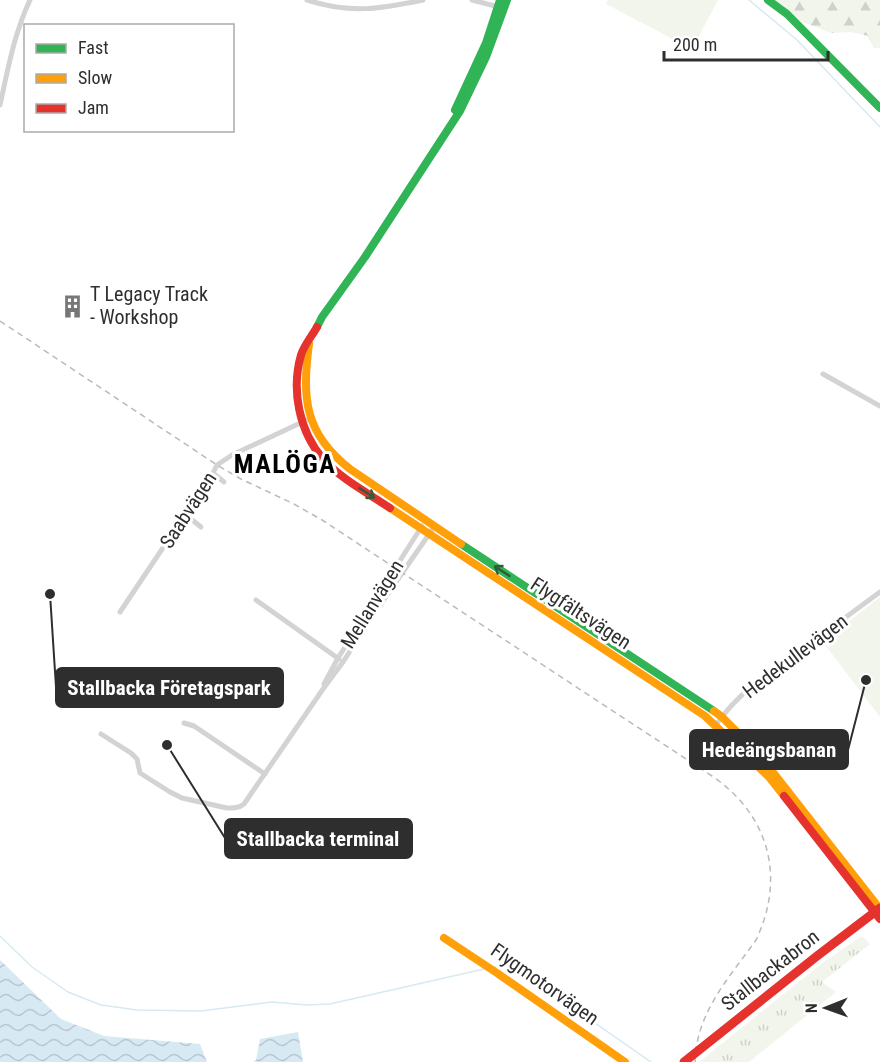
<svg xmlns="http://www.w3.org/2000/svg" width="880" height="1062" viewBox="0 0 880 1062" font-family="'Roboto Condensed',sans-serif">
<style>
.grass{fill:url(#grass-tufts)}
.forest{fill:url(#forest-firs)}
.pitch{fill:#f1f5eb}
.water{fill:url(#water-waves)}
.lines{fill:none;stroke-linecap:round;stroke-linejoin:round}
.stream{stroke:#d7e9f2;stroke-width:1.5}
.street{stroke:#d3d3d3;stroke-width:5}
.fast{stroke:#30b455;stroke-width:8}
.slow{stroke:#ff9f0a;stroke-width:8}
.jam{stroke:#e5322d;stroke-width:8}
.rail{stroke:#bababa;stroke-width:1.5;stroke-dasharray:6 4.5;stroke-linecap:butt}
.jam-bridge{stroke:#e5322d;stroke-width:9}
.oneway{stroke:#2f5d3c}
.labels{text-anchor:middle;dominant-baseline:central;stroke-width:6;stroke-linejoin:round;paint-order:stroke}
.poi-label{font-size:20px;fill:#2e2e2e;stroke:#fff;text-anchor:start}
.street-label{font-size:20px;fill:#2e2e2e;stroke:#fff}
.district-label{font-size:26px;font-weight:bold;letter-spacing:1.5px;fill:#000;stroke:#fff}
.leader{fill:none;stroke:#2e2e2e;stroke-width:2}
.callout-dot{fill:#2e2e2e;stroke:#fff;stroke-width:2}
.callout{fill:#2e2e2e;stroke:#2e2e2e;stroke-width:2}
.callout-label{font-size:21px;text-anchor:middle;font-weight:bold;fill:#fff}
</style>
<defs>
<pattern id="grass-tufts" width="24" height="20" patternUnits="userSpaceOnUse" patternTransform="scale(1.5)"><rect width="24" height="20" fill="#f1f5eb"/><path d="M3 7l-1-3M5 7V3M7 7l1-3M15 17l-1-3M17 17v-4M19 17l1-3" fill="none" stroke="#cfd2ca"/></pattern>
<pattern id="forest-firs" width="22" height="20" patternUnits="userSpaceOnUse" patternTransform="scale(1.5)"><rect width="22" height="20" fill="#f1f5eb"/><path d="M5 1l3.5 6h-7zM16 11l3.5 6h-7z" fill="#cfd2ca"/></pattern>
<pattern id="water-waves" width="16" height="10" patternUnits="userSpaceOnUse" patternTransform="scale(1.5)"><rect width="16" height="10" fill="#d7e9f2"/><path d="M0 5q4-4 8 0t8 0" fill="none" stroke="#b9c8d0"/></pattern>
</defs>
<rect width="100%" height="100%" fill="#fff"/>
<polygon class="grass" points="862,936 870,944 822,982 836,992 749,1062 699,1062 825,961"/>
<polygon class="forest" points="775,0 880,0 880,48 874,48 868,36 851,32 831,33 800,21"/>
<g class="pitch">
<polygon points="608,0 718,0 692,49 606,4"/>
<polygon points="880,597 880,717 823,642"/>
</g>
<g class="water">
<polygon points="0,960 61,1019 104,1036 200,1044 207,1062 0,1062"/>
<polygon points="298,1032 303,1062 253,1062 256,1060 260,1039"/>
</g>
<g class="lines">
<g class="stream">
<polyline points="749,0 797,40 880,127"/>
<polyline points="0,936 32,967 68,992 101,1005 137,1010 201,1011 272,1002 307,1005 330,1004 484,969"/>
<polyline points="494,967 510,966 539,984 651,1062"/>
</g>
<g class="street">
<path d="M307,0C351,14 379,9 423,0"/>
<polyline points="472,0 499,7"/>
<path d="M0,105C8,69 14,34 30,0"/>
<polyline points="823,374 880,406"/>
<polyline points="213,473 224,482"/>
<polyline points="186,515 201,527"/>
<polyline points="256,600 339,659"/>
<polyline points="120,612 213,473 217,465 232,455 311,418"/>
<polyline points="324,684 338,658 422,526"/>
<polyline points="184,723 194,726 265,774"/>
<path d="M716,725C737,694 768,673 798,652C826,632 853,612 880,592"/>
<path d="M101,734L131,753L137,759L140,773L170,792L182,798L227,808C234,808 239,808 244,804L323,689L343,662L378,608L434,527"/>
</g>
<g class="fast">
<polyline points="768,0 787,14 880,108"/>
<polyline points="455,110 486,43 500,0"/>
<polyline points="317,327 322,317 365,257 460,111 486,57 507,0"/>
<polyline points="461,544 714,711"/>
</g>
<g class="slow">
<path d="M309,344C302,398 304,433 350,469L461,544"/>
<polyline points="390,508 705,716 769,777 784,796"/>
<polyline points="714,711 722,717 757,752 880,909"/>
<polyline points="444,938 497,973 625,1062"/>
</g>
<g class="jam">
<path d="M317,327C312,336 304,345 301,355C291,390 299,431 323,459C341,479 368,493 390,508"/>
<polyline points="784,796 880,919"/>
</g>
<path class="rail" d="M0,321L217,465L241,479L294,504L322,520L712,776C769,815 786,877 756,940C729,978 696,1013 695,1062"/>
<polyline class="jam-bridge" points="684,1062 817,956 880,908"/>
</g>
<defs><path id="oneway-shaft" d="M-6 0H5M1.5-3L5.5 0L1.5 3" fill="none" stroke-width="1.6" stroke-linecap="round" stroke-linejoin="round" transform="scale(1.5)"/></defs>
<g class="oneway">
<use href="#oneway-shaft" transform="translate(367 493) rotate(33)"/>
<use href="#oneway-shaft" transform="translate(502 571) rotate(-147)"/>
</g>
<defs>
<symbol id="building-bare" viewBox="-9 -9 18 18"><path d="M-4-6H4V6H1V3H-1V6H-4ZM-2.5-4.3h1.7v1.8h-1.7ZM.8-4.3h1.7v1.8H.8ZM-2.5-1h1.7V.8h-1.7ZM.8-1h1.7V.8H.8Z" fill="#777" stroke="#fff" stroke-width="2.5" paint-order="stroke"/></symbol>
</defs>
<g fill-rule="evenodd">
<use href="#building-bare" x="56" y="290" width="33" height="33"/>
</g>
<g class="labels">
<g class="poi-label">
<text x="90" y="294">T Legacy Track<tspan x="90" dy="23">- Workshop</tspan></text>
</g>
<g class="street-label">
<text transform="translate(188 510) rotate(-57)">Saabvägen</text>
<text transform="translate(372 604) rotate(-58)">Mellanvägen</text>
<text transform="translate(581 613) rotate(33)">Flygfältsvägen</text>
<text transform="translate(795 656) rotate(-37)">Hedekullevägen</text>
<text transform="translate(770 970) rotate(-38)">Stallbackabron</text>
<text transform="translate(545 984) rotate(35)">Flygmotorvägen</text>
</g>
<g class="district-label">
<text x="285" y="464">MALÖGA</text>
</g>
</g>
<path class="leader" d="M50 594L56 687M866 680L848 750M167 745L225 838"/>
<g class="callout-dot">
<circle cx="50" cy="594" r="6"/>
<circle cx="866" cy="680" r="6"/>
<circle cx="167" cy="745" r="6"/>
</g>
<g class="callout">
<rect x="56" y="668" width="227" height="39" rx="6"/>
<rect x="690" y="730" width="158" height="39" rx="6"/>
<rect x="225" y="819" width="187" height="39" rx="6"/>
</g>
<g class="callout-label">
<text x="169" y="695">Stallbacka Företagspark</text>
<text x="769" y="757">Hedeängsbanan</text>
<text x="318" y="846">Stallbacka terminal</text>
</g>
<rect x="24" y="24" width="210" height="108" fill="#ffffff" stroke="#ababab" stroke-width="1.5"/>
<rect x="36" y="44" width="30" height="9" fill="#30b455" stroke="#ababab" stroke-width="1.5"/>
<text x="78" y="54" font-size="18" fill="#2e2e2e">Fast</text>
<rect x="36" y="74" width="30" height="9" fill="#ff9f0a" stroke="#ababab" stroke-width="1.5"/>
<text x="78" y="84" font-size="18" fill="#2e2e2e">Slow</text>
<rect x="36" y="104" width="30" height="9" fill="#e5322d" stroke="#ababab" stroke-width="1.5"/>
<text x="78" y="114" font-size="18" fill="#2e2e2e">Jam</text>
<g transform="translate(826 1008) rotate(269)" stroke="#ffffff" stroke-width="4.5" paint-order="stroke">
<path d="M0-4.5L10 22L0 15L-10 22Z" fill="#2e2e2e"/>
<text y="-9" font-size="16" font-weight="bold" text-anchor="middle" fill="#2e2e2e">N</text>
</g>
<path d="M664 51v9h164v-9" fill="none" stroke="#2e2e2e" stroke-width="3"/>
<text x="673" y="51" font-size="18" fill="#2e2e2e" stroke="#ffffff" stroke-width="4.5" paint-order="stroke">200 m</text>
</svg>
